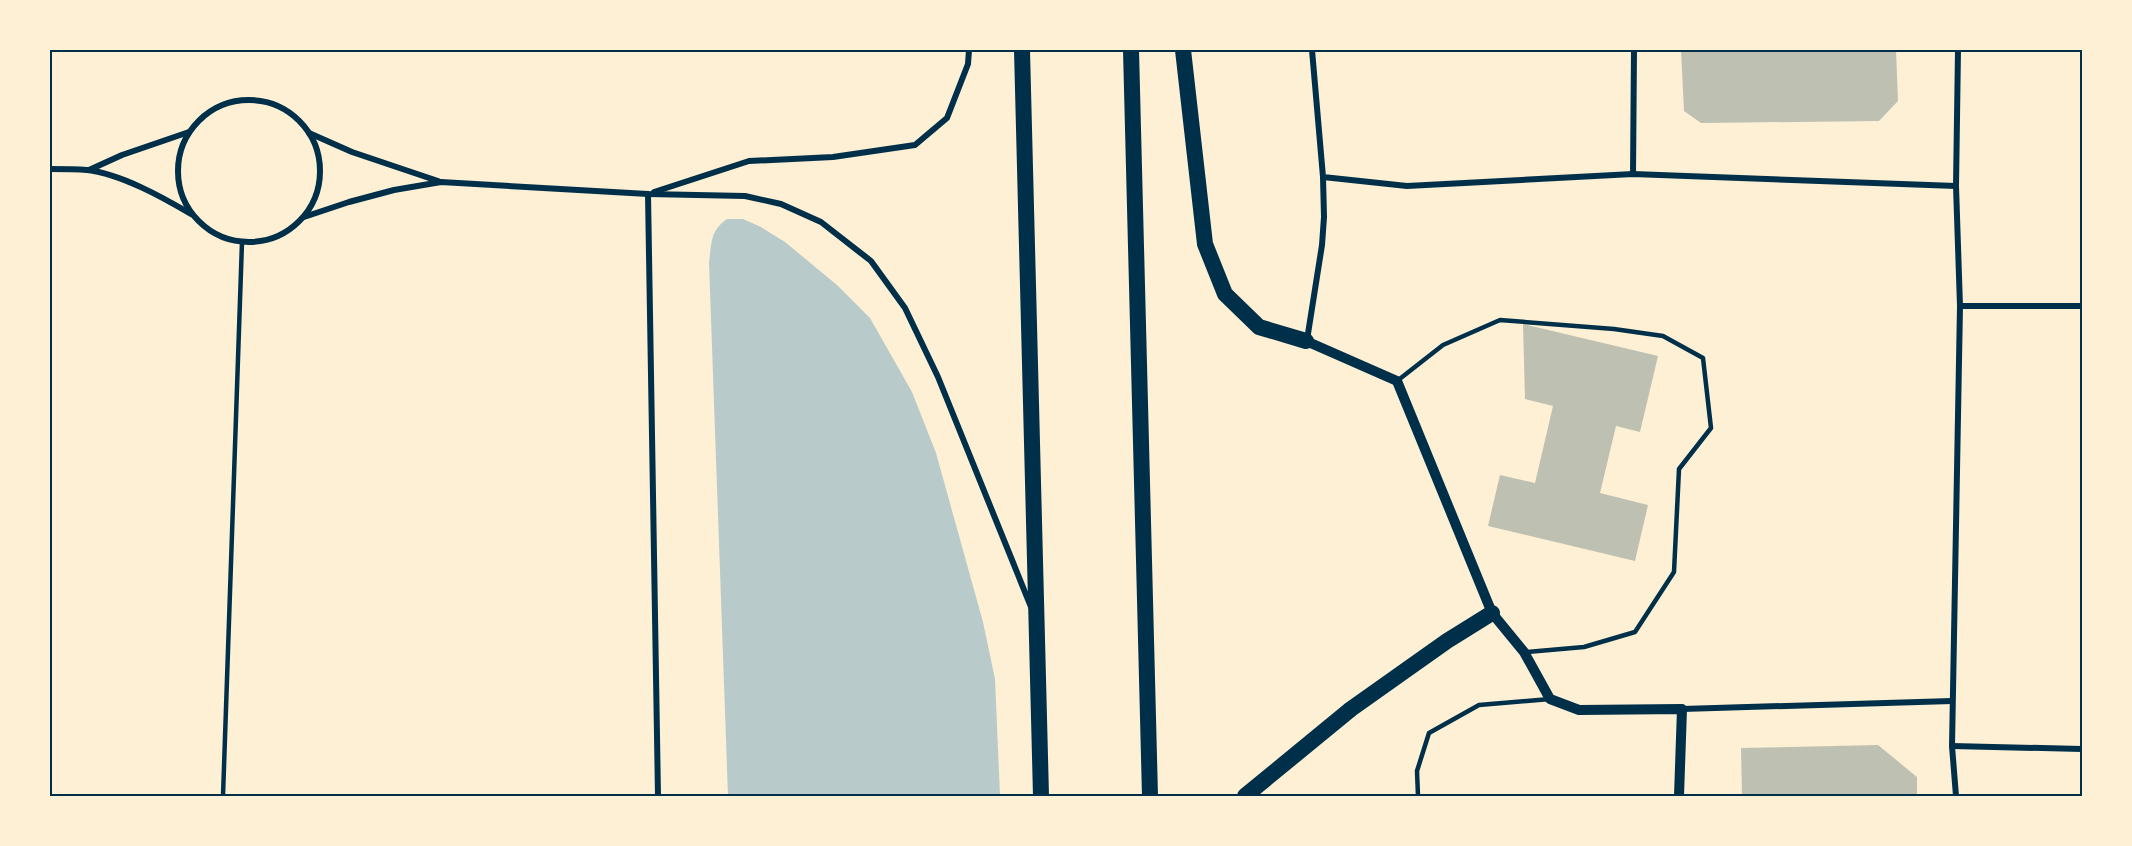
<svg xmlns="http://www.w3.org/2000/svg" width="2132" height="846" viewBox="0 0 2132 846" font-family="Figtree,sans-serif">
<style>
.green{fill:#b9caca}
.building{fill:#bec0b2}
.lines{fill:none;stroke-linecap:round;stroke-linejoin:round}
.service{stroke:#003049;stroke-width:4.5}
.minor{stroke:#003049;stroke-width:6}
.tertiary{stroke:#003049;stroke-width:10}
.trunk{stroke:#003049;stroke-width:16}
.neatline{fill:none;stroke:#003049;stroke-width:2}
</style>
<rect width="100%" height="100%" fill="#fdf0d5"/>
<path class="green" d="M727,219H743L761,227L785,242L837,285L870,318L912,392L936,453L983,622L995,679L1000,796H728L709,262C712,242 710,231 727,219Z"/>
<g class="building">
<polygon points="1681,50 1896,50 1898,101 1879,121 1701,123 1684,111"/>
<polygon points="1523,324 1658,356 1640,432 1616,426 1600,493 1648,505 1635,561 1488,526 1500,475 1535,483 1553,406 1525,399"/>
<polygon points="1878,745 1917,777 1917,796 1742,796 1741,748"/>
</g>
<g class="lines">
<g class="service">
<polyline points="1397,381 1443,345 1500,320 1614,329 1663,336 1703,358 1711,428 1679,469 1674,572 1635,632 1584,647 1527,652"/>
<polyline points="223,796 242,242"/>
<polyline points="1418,796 1417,771 1429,733 1479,705 1550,699"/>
</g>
<g class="minor">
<polyline points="1312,50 1323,177 1407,186 1633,174 1956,186"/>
<circle cx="249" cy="171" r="71"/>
<polyline points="309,133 352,152 438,181"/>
<path d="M50,169C62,169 75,169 87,170C121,174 162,197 191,214"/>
<polyline points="89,170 122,155 189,132"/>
<polyline points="1633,174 1634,50"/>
<polyline points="654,192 749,161 833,157 915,145 947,118 968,64 969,50"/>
<polyline points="648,194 658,796"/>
<polyline points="304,217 349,202 394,190 441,182 648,194 745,196 781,204 821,222 871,261 905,308 938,377 1031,607"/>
<polyline points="1960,306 2082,306"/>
<polyline points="1307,340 1322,245 1324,217 1323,177"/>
<polyline points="1682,709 1952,701"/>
<polyline points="1952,746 2082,749"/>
<polyline points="1956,796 1952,746 1960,306 1956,186 1958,50"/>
</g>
<polyline class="tertiary" points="1306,341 1397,381 1492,613 1524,652 1550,699 1579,710 1682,709 1679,796"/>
<g class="trunk">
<polyline points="1022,50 1041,796"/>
<polyline points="1131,50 1150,796"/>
<polyline points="1183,50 1205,244 1225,294 1259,327 1306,341"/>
<polyline points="1245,796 1351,709 1447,641 1492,613"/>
</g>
</g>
<rect width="2132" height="846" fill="none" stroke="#fdf0d5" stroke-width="102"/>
<rect x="51" y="51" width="2030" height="744" class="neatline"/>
</svg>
